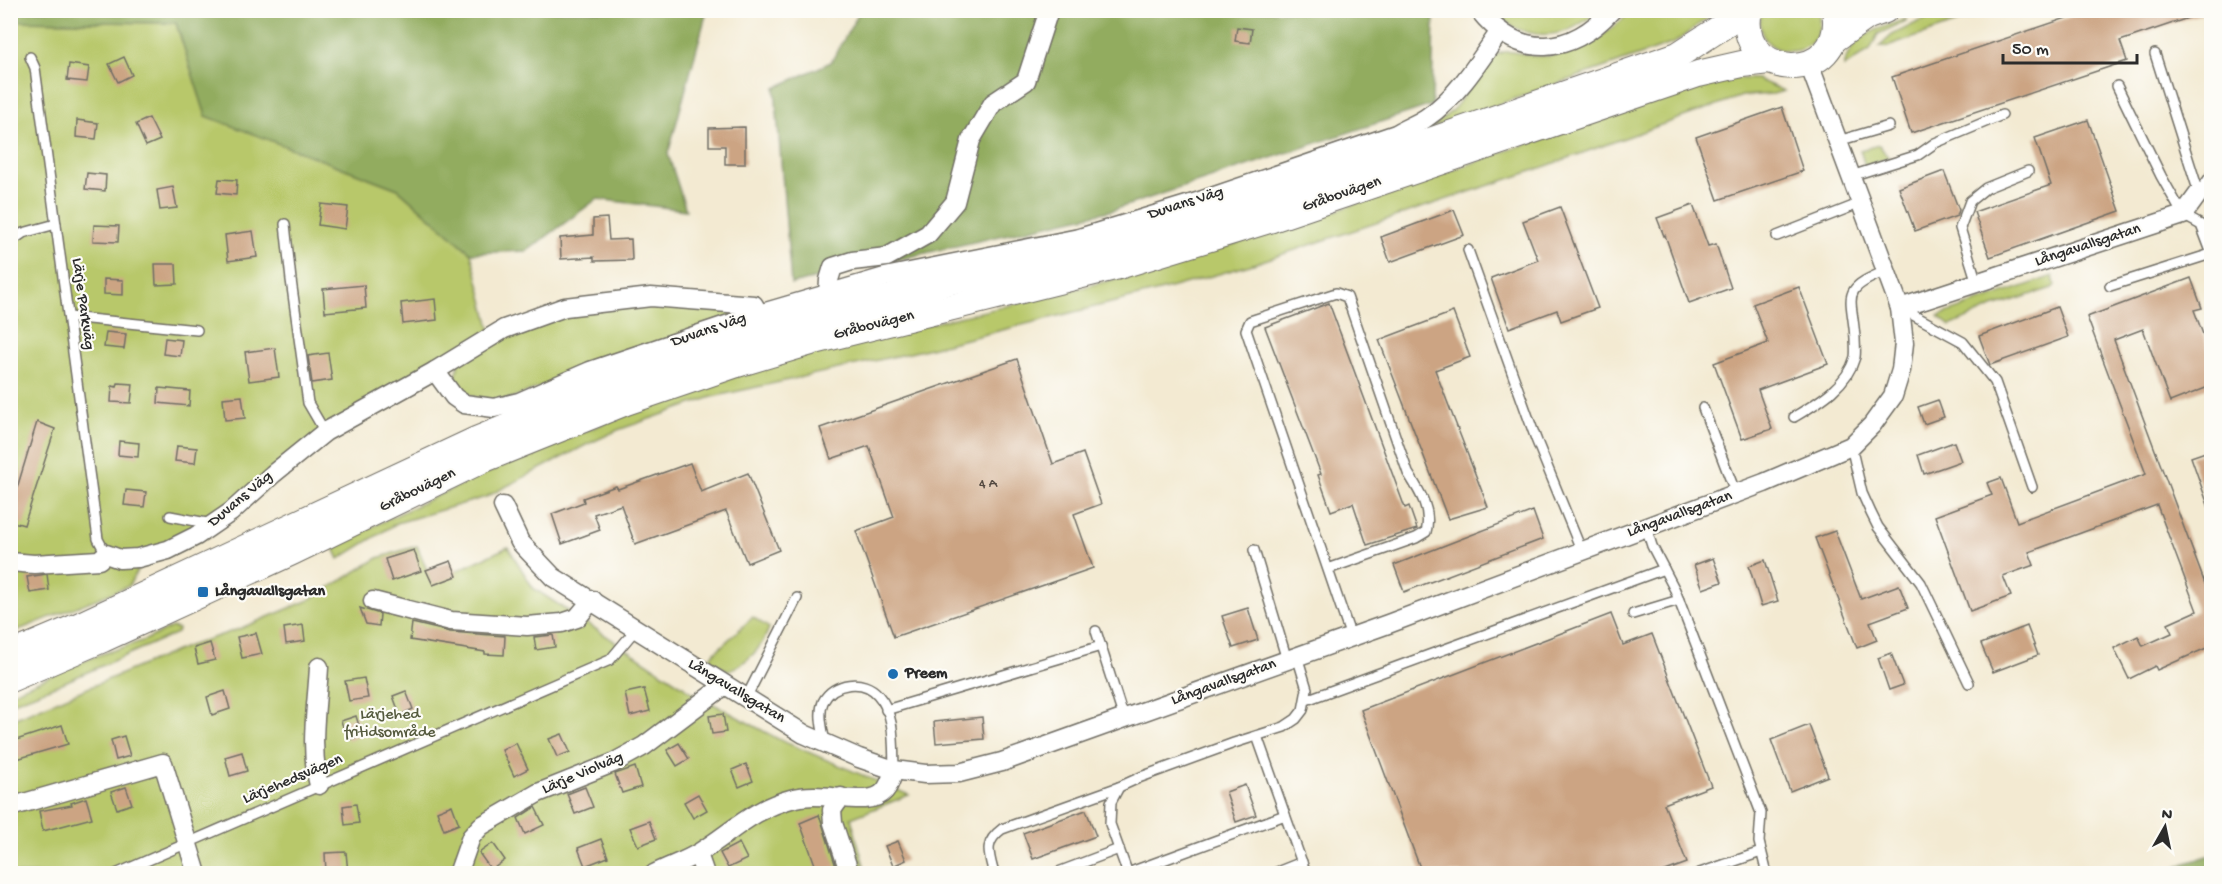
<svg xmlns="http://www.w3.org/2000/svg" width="2222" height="884" viewBox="0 0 2222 884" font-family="'Gochi Hand',sans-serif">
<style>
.green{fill:#b8c86b;stroke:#727a4b;stroke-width:1.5}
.forest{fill:#92ac5f;stroke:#5e6c45;stroke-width:1.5}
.building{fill:#cca483}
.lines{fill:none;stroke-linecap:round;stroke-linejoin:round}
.lane-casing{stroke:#716e65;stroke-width:12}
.street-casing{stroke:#716e65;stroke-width:21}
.secondary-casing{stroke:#716e65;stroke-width:28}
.lane{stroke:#fff;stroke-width:9}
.street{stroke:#fff;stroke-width:18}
.secondary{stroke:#fff;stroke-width:26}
.poi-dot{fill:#1f6fb2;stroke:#fdfcf7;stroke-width:2}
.labels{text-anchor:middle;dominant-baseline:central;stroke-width:4.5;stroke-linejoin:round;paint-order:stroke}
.number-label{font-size:14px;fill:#534941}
.street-label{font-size:16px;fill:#2b2b2b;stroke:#fdfcf7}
.poi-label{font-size:16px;font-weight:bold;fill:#2b2b2b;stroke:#fdfcf7;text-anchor:start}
.park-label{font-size:16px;fill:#555a3e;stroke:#fdfcf7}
</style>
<rect width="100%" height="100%" fill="#fdfcf7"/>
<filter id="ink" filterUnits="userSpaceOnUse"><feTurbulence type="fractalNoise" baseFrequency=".0167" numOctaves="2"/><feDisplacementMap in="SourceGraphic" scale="12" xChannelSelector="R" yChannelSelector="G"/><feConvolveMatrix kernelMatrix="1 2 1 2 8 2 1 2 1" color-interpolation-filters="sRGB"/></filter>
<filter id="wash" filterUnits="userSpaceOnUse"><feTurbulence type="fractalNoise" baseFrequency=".008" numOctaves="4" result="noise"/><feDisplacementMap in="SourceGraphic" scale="24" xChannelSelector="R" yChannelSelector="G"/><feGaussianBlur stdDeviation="1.35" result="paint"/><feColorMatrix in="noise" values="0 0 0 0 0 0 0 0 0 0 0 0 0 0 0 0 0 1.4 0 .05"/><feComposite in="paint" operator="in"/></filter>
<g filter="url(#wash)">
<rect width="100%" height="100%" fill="#f3ead2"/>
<g class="green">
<path d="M1818,10C1831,67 1747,62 1762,11Z"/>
<path d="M1498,11H1599C1589,18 1578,27 1566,31C1542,39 1510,33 1498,11Z"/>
<path d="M1632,11H1717L1674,43L1431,128C1439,121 1448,115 1455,107C1470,90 1477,65 1498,54C1511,48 1522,55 1535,56C1575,58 1604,37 1632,11Z"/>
<polygon points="1965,11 1991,11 1890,46 1879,47 1892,35 1918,22 1937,15 1943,17"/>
<path d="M1906,19V21L1878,34L1870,50L1844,67C1849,36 1879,28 1906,19Z"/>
<path d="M11,21L176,23L206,116L398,189L471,253L493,339L548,318L623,304L741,307L737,314L503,401C482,399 464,400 456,377L459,362L332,436L209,536L138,569L129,586L11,633Z"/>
<path d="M1728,78L1757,79L1784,91L1773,94L1742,96L1535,170L1250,265L1163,290L914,352L712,397L618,430L586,445L486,497L397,523L339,559L333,546C484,471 639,402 802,356C919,323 1039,302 1155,268C1331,217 1503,151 1676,91Z"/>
<polygon points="1879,145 1889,158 1865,166 1860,150"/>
<polygon points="2053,276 2055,285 2052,288 1993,307 1950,326 1938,316"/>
<polygon points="417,546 432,582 508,547 533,588 695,694 780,740 909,795 851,818 866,873 11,874 11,720 186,647 239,629 309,600 378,558"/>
<path d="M753,617L769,628C761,650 749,661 728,671L710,660L711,656Z"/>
<polygon points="172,627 178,629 177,633 60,684 11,703 11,693 96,656 145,640"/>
</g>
<g class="forest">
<polygon points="11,10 707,11 668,154 686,210 597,199 527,251 471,253 398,189 206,116 176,23 11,21"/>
<polygon points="860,11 1434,11 1432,105 1113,210 791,284 775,88 831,62"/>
<polygon points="2211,855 2211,873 2165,873 2186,863"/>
</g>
<g id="blocks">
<g class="building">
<polygon points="2090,10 2203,10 2203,13 2120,41 2127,61 1911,133 1892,77"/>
<polygon points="1237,27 1252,29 1250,43 1235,41"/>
<polygon points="124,57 132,75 118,82 109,64"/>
<polygon points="69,64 89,67 87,82 67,80"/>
<polygon points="1782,107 1803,171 1718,200 1696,137"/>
<polygon points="149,118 160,140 146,146 136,124"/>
<polygon points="77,120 98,123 96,139 76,137"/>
<polygon points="2088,120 2120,211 1990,257 1974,212 2051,185 2035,138"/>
<polygon points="745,127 745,164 725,164 725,146 709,146 709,128"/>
<polygon points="1944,171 1959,210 1957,216 1915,231 1899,188"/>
<polygon points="87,173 106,175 105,191 85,189"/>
<polygon points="219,179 237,180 236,195 217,193"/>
<polygon points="173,187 177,208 160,210 157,190"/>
<polygon points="321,204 348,207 345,229 318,225"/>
<polygon points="1693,205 1708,246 1716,244 1731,288 1689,303 1665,235 1664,236 1657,218"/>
<polygon points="1560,207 1598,308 1561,321 1557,310 1509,328 1491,278 1538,260 1523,221"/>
<polygon points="1454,210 1464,235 1390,262 1381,237"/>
<polygon points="607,218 609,240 631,239 632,260 594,261 594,257 561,259 560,238 593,235 593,219"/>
<polygon points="94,225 119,226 118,242 93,241"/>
<polygon points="253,231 257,257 228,261 225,235"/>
<polygon points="155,264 176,264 177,284 156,285"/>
<polygon points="2191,278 2202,308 2194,310 2211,356 2211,386 2170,402 2143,329 2114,340 2211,600 2211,646 2157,670 2155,666 2129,679 2114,648 2138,636 2143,646 2172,633 2168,624 2197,611 2157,505 2029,552 2034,565 2003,576 2011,596 1970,611 1935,516 1992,495 1987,483 2001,478 2017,522 2146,474 2087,317"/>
<polygon points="104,279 123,280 123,295 104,294"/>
<polygon points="364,285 366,308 325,312 323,289"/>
<polygon points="1799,287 1828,364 1758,390 1772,429 1742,439 1714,363 1768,343 1753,304"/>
<polygon points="435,299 437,320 403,324 401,303"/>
<polygon points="1329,303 1405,508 1409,506 1417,529 1367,545 1353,503 1331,511 1318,475 1321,474 1265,327"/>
<polygon points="2057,307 2068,337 1990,365 1979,336"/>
<polygon points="1453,312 1470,357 1435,370 1488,507 1448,519 1379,340"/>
<polygon points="106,332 126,334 124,349 104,347"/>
<polygon points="165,338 182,340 180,356 163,354"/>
<polygon points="275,348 279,377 249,381 245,352"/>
<polygon points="328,353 332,380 312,383 308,356"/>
<polygon points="1017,359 1053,464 1083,453 1101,504 1074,514 1093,568 894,637 856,531 894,517 869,446 831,459 820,428"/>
<polygon points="118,383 133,384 131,403 111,402 112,386 117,387"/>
<polygon points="159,388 190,391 189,406 158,403"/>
<polygon points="242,396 245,418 225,420 223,398"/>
<polygon points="1938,400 1944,417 1924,424 1918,407"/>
<polygon points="37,422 55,429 24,525 10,521 10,497 14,498"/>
<polygon points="119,441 139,443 138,457 118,455"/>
<polygon points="1954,442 1961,461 1924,474 1918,455"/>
<polygon points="177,446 197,448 195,463 175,461"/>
<polygon points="2211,450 2211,508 2209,508 2191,457"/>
<polygon points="690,463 701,492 748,473 779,550 747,563 726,511 635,544 621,505 594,514 600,530 562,544 552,514 584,502 583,498 616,486 618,489"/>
<polygon points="126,490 146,492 144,507 124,505"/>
<polygon points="1533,511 1543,539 1404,592 1394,565"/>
<polygon points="1835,531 1861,599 1899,585 1908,608 1870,622 1877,640 1857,648 1815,538"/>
<polygon points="414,550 421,571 392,581 385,559"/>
<polygon points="1713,558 1722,582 1703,589 1694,565"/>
<polygon points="1765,560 1778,601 1761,606 1749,566"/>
<polygon points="451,561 457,576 433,585 426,570"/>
<polygon points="47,574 49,590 30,593 27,577"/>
<polygon points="360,608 380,614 379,626 366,624"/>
<polygon points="1248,608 1258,640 1233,648 1222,616"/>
<polygon points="1611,614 1623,645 1652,634 1711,786 1664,804 1687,863 1660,873 1422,873 1361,710"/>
<polygon points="412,623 450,632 505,636 504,655 485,654 485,652 410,640"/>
<polygon points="303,625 305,641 286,644 284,628"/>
<polygon points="2027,626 2038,655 1993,672 1981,644"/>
<polygon points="256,633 262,654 242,658 237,637"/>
<polygon points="553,635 555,647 536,650 534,637"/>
<polygon points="210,643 215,660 198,664 194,648"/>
<polygon points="1891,653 1903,685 1889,690 1878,658"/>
<polygon points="364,678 368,698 349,701 345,681"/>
<polygon points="644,689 650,711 630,716 625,693"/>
<polygon points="225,691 230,709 212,715 207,697"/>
<polygon points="406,691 413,709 400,715 393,696"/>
<polygon points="723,714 726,732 712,734 709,716"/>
<polygon points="356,716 362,735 348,740 341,721"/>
<polygon points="982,717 984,739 936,743 934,722"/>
<polygon points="62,725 68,744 10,761 10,742"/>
<polygon points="1809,725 1828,776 1790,791 1771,740"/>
<polygon points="562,734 570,752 557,757 549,739"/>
<polygon points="124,736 130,756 116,760 111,740"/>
<polygon points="516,743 528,769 514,776 502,750"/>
<polygon points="679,743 689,759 677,766 667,750"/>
<polygon points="242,752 247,771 230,776 225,757"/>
<polygon points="746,764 753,781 739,787 732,770"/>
<polygon points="635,767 641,787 622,793 615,774"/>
<polygon points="1245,785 1256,815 1236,822 1226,792"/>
<polygon points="126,787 132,804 117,809 111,792"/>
<polygon points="585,787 593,807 575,814 567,794"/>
<polygon points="698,794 707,810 693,818 684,802"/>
<polygon points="86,798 92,818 43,831 39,811 72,805 71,803"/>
<polygon points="356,804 359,823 345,825 343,806"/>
<polygon points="452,805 459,824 444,830 437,811"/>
<polygon points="535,807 544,825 525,834 518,818"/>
<polygon points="1086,810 1096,836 1033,859 1023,833"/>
<polygon points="819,815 822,823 838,873 818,873 800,823"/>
<polygon points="649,821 656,839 638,846 630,828"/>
<polygon points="601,839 608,857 585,866 578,848"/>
<polygon points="898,841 906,860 893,866 885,846"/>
<polygon points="493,843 505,860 491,870 479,853"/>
<polygon points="739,843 747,859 728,868 720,853"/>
<polygon points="346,852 348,873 326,873 325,853"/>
</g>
</g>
</g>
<g filter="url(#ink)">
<use href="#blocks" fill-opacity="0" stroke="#716e65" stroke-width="1.5"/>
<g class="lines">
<defs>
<g id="lane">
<polyline points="2155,54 2199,193"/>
<polyline points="30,57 35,68 98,539 106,554"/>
<polyline points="2117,86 2161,176 2183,215 2201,225 2212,254"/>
<polyline points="1838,141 1889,126"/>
<polyline points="1851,176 1918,155 1935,143 2002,115"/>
<polyline points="2199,193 2212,174"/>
<polyline points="285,224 291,280 308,403 325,432"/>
<polyline points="1777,236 1861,203"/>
<polyline points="10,242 23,233 56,224"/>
<polyline points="1468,250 1536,439 1582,552"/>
<polyline points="1977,283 1960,228 1970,201 1986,188 2028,171"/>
<polyline points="2110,286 2211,254"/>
<polyline points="1902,309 1963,342 1995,382 2032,487"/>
<polyline points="69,317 197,330"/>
<polyline points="1703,408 1736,494"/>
<path d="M1794,417C1819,402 1847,386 1855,357C1856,351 1855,344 1855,338C1852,295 1839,290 1886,271"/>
<polyline points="1851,446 1862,493 1871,513 1878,527 1921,583 1969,683"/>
<polyline points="170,516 212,524"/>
<polyline points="1646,527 1652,546 1675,590 1761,813 1759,842 1767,874"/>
<polyline points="1254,550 1287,660"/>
<path d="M1328,569L1416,538L1426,532C1432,510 1420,492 1408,473L1347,297L1336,293L1250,321L1246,330L1351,637"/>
<polyline points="1633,614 1679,600"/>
<polyline points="1096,631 1124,719"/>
<polyline points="746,698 797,598"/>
<polyline points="1306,700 1664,569"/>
<polyline points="886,710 1101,646"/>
<polyline points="1257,736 1306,874"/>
<path d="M825,743C823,731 818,714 823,702C833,682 864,678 878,695C896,715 893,746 894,770"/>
<polyline points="1128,873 1285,815"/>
<polyline points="116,874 610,660 636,629"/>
<path d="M994,874C989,854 983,843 1002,829L1119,787"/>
<polyline points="1053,874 1119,849"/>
<polyline points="1128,874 1110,824 1111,802 1119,787 1141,777 1234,743 1284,727 1296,719 1303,710 1307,689 1297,656"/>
<polyline points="1272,874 1302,862"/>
<polyline points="1697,874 1761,852"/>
</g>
<g id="street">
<path d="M1479,10C1519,61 1571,55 1612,10"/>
<polyline points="828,294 829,280 833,267 852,261 887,257 928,234 955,202 971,140 993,103 1026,81 1049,10"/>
<polyline points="1900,308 2183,215 2199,193"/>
<path d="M435,371L454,397L464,404L494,408L519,402L590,371L759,314L885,277L1079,238L1200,201L1396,134C1406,128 1417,124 1426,118C1457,97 1479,62 1500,31"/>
<polyline points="503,506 520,542 553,577 804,734 859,758 894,770 925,774 959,773 1002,762 1388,624 1764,483 1851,446 1872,425 1893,396 1901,370 1904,343 1900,308 1809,64"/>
<polyline points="10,562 34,564 99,560 106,554 120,559 138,558 168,550 196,536 231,512 273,474 325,432 435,371 504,329 565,307 651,297 754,305 759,314"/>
<polyline points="373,601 451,621 527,626 562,623 577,618 592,600"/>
<path d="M319,785C309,747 317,706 319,667"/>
<polyline points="841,797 832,810 833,823 850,874"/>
<polyline points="10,807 163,763 197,874"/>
<polyline points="698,854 705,874"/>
<polyline points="458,874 471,837 481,826 538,793 613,763 644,746 725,685"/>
<path d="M654,874C669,866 686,861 700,852C732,832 753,809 791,799C816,792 840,800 865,799C884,798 889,788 894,770"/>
</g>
<g id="secondary">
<path d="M1749,10C1734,82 1848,87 1835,10"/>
<polyline points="1833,40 1868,16 1885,10"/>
<polyline points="10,655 74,628 476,440 640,373 732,342 951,281 1077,255 1286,191 1678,55 1748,10"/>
<polyline points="10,679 103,639 292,552 482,460 626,402 737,364 811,342 1115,267 1272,219 1698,74 1742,64 1769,61"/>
</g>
</defs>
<use href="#lane" class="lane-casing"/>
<use href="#street" class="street-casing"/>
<use href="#secondary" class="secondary-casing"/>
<use href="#lane" class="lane"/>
<use href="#street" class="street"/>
<use href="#secondary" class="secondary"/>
</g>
</g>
<g class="poi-dot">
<rect x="197" y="586" width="12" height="12" rx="3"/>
<circle cx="893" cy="674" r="6"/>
</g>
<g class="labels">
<g class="number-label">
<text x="988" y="484">4 A</text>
</g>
<g class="street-label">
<text transform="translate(1342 195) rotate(-19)">Gråbovägen</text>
<text transform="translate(1186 204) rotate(-18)">Duvans Väg</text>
<text transform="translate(2088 246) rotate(-18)">Långavallsgatan</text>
<text transform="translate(82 304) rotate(82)">Lärje Parkväg</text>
<text transform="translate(874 326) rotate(-14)">Gråbovägen</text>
<text transform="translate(709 331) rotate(-19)">Duvans Väg</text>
<text transform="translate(418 491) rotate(-26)">Gråbovägen</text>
<text transform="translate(241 500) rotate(-40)">Duvans Väg</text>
<text transform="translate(1680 515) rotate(-20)">Långavallsgatan</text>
<text transform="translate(1224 683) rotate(-20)">Långavallsgatan</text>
<text transform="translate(736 692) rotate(31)">Långavallsgatan</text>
<text transform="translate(583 774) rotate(-23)">Lärje Violväg</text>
<text transform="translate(293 780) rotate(-23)">Lärjehedsvägen</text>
</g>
<g class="poi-label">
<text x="215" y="592">Långavallsgatan</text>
<text x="905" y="674">Preem</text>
</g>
<g class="park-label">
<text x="390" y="715">Lärjehed<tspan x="390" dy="18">fritidsområde</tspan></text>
</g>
</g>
<rect width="2222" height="884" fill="none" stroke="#fdfcf7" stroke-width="36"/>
<g transform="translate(2165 827) rotate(9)" stroke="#fdfcf7" stroke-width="4.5" paint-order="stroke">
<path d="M0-4.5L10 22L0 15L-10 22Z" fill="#2b2b2b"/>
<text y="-9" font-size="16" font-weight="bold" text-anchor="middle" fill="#2b2b2b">N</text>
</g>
<path d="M2003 54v9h134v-9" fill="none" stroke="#2b2b2b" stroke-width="3"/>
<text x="2012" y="54" font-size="18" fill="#2b2b2b" stroke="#fdfcf7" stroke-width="4.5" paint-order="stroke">50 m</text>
</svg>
